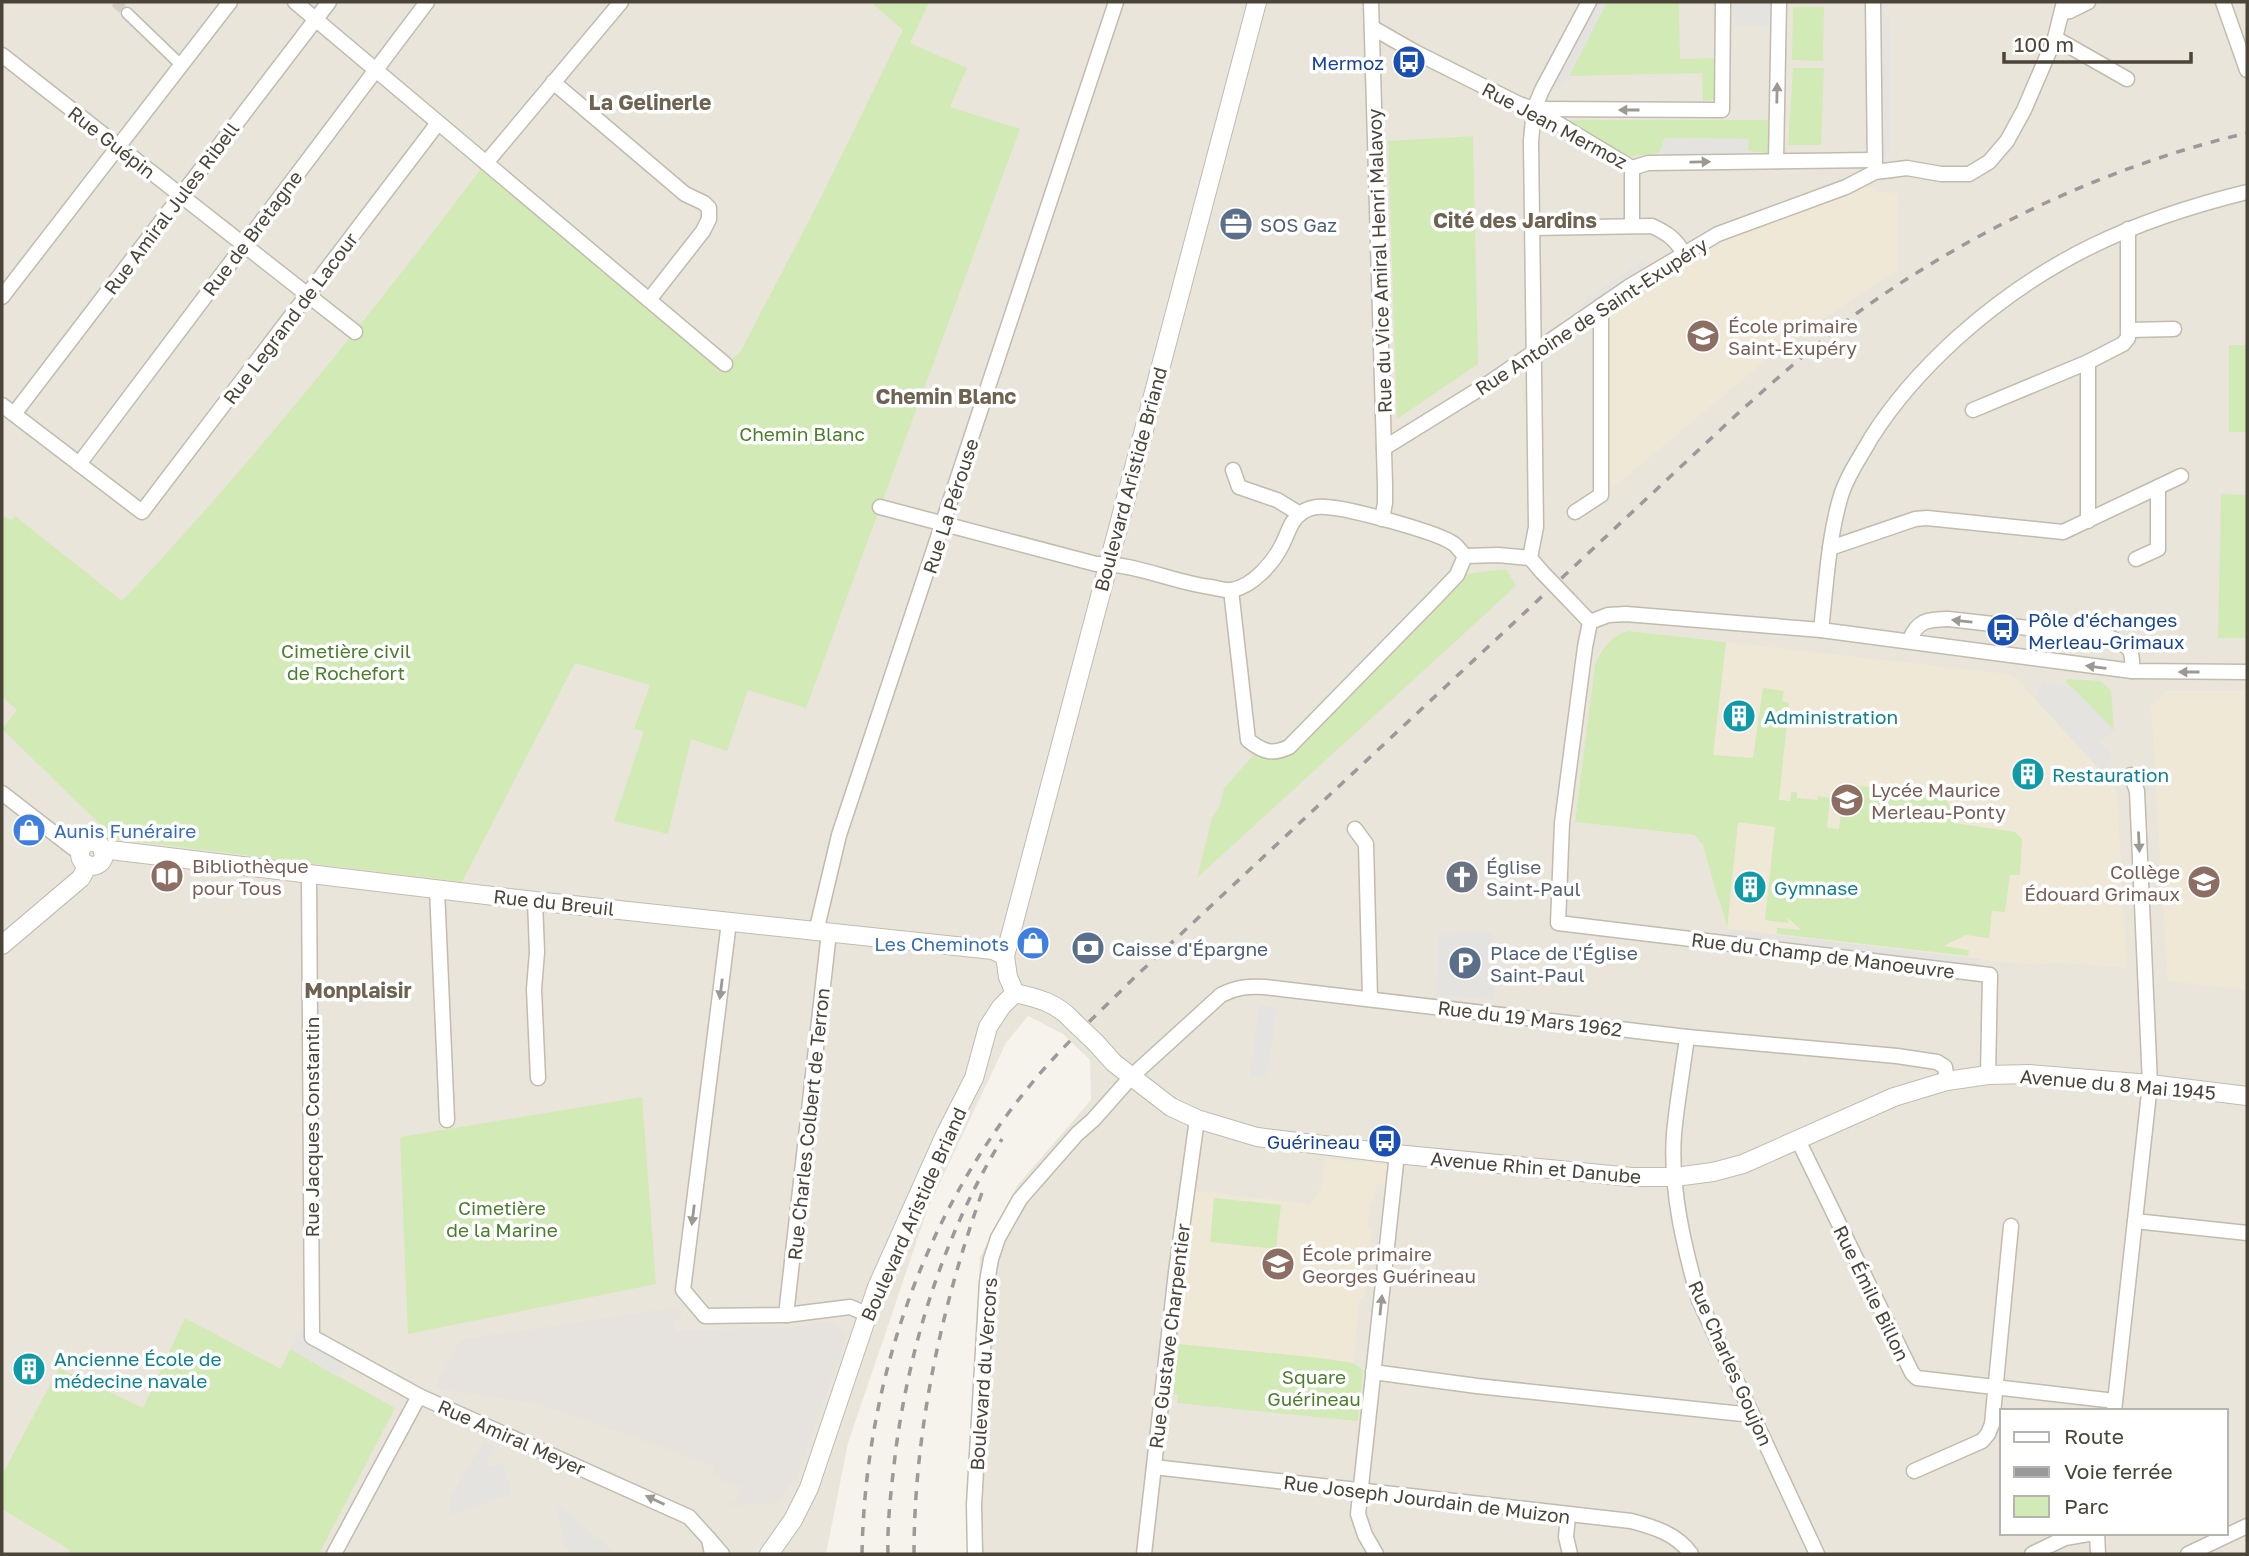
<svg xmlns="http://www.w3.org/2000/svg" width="2249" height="1556" viewBox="0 0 2249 1556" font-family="'Golos Text',sans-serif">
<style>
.residential{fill:#eae5da;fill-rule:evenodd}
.industrial{fill:#e6e2dd}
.education{fill:#efe8d6}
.green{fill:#d2eab5}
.parking{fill:#e5e3e0}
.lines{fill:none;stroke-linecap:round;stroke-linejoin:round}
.pedestrian-tunnel{stroke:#d4d0c8;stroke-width:10;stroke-dasharray:10 5;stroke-linecap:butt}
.pedestrian-casing{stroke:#c2bbae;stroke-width:13}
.minor-casing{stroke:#c2bbae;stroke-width:17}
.tertiary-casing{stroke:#c2bbae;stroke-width:20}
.pedestrian{stroke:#fff;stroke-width:10}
.minor{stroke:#fff;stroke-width:14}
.tertiary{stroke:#fff;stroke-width:18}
.rail{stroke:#9a9a9a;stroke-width:3.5;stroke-dasharray:9 9;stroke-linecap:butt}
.minor-bridge-casing{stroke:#c2bbae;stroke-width:17;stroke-linecap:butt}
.tertiary-bridge-casing{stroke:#c2bbae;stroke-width:20;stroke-linecap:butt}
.minor-bridge{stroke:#fff;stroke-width:14}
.tertiary-bridge{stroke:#fff;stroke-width:18}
.oneway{fill:#9c9892}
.labels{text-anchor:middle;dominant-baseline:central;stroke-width:7;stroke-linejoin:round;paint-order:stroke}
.transit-label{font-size:19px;fill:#164399;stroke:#fff;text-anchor:end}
.street-label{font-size:19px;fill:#4b4439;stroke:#fff}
.service-label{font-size:19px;fill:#4e5e75;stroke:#fff;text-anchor:start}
.education-label{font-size:19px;fill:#785e54;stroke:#fff;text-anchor:start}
.park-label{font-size:19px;fill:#4a7f2a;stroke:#fff}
.culture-label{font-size:19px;fill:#0d838f;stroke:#fff;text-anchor:start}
.shop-label{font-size:19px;fill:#366cbe;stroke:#fff;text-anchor:start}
.worship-label{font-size:19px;fill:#5b616d;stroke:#fff;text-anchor:start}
.neighbourhood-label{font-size:21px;font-weight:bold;fill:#6e6250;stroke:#fff}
</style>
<rect width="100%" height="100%" fill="#f6f3ec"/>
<path class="residential" d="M2,2H2247V1554H967L980,1257L1017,1186L1091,1100L1090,1060L1063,1034L1028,1016L1006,1043L928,1208L848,1443L826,1554H2ZM2002,1411H2226V1533H2002Z"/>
<polygon class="industrial" points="680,1307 681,1319 675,1320 675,1331 795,1327 831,1321 847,1334 796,1478 789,1485 777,1505 771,1503 730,1506 730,1502 736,1503 741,1487 711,1476 714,1466 539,1404 434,1388 460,1340"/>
<g class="education">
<polygon points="1857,188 1871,188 1878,192 1898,193 1897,269 1779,349 1608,492 1607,323 1615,309 1713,246 1782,216"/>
<polygon points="1628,631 2007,674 2016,678 2112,783 2117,793 2127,968 2054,962 2044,965 2002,962 1781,936 1725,928 1724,914 1717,895 1703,845 1694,835 1575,822 1595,665 1600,651 1618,634"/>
<polygon points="2165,691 2247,691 2247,990 2168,981 2151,707"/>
<polygon points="1325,1158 1388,1165 1385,1185 1376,1184 1374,1201 1370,1201 1367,1229 1372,1230 1364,1298 1360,1298 1353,1363 1320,1358 1178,1344 1195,1191 1310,1204 1321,1188"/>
</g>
<g class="green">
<path d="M871,2H929L910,43L967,68L950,107L1020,129L806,708L748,690L727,751L691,739L668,834L614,821L644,731L634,729L650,685L575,663L462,882L115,839L2,729L17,710L2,697V520L5,516L11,520L15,516L122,601C251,465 368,318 481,169L722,368L741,351L819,201L903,30Z"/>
<polygon points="1607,2 1679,2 1680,59 1717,58 1717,99 1703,101 1702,73 1569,76"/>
<polygon points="1793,7 1824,7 1823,61 1792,60"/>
<polygon points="1793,68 1824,68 1821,145 1788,145"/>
<polygon points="1565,120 1768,120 1768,153 1748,151 1749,139 1665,138 1659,153 1625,157"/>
<polygon points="1473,136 1478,364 1397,419 1388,141"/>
<rect x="2229" y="345" width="18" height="87"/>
<polygon points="2221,494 2247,495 2247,638 2218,638"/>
<polygon points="1506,569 1516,586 1197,878 1212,818 1220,805 1224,788 1259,749 1277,752 1457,575"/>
<path d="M1628,631L1726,642L1713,755L1753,758L1763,688L1784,691L1782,701L1789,703L1779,800L1790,801L1791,792H1797V798L1817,800L1818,796L1830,798L1827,828L1839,829L1845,784L1944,796L1947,799L1954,823L2015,832L2022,839L2020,875H2010L2005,912L1992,911L1989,938L1966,935L1943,946L1969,950L1968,956L1777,934V928L1801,930L1787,917L1789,923L1765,920L1775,827L1738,822L1727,929L1724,914L1717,895L1703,845L1694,835L1575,822L1595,665C1601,649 1611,636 1628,631Z"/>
<polygon points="2067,679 2100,681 2111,690 2114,730 2066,682"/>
<polygon points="642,1097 656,1284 408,1334 400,1137"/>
<polygon points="1214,1198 1281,1205 1276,1249 1210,1242"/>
<polygon points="185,1318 281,1369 290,1349 395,1408 319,1554 68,1554 70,1550 2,1509 2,1475 59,1368 143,1408"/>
<polygon points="1178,1344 1320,1358 1353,1363 1363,1370 1358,1421 1177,1403 1178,1395 1173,1394"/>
</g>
<g class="parking">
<polygon points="1587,2 1607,2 1569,76 1559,88 1542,90"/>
<polygon points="1732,2 1779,2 1778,27 1734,25"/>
<polygon points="1873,7 1890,18 1890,152 1874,160"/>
<polygon points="1665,138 1749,139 1747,161 1658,162"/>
<polygon points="1642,261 1651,273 1587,316 1582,303"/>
<polygon points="2043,681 2074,689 2114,730 2100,742 2112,755 2104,774 2035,699"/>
<polygon points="1727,929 1980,959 1978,974 1726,944"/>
<polygon points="1492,932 1493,1000 1436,994 1439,933"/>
<polygon points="1259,1005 1277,1008 1267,1078 1250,1076"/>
<polygon points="301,1330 349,1358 338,1377 290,1349"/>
<polygon points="484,1441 495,1447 485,1468 502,1463 512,1494 449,1515 452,1494"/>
<polygon points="556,1503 616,1554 574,1554 565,1546"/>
</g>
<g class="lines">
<polyline class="pedestrian-tunnel" points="115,2 127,13"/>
<defs>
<polyline id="pedestrian" points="127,13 181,65"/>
<g id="minor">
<polyline points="295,2 725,364"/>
<polyline points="1371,2 1385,485 1385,503 1382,519"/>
<polyline points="1873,2 1875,167"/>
<polyline points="2223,2 2247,70"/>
<polyline points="2063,12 2070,11 2088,2"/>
<polyline points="1373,28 1415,52 1519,104 1534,109 1632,168 1648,163 1874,160"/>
<polyline points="2055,38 2127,79"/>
<polyline points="2,55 355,332"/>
<polyline points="553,82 685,194 704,203 709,208 709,219 703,231 649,300"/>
<polyline points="1536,109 1722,110 1723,2"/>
<polyline points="1776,161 1779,2"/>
<polyline points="486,163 621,2"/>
<polyline points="1632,168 1632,226"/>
<path d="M1532,228L1652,226C1667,233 1676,239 1684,254"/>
<polyline points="2,297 230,2"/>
<polyline points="2129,330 2174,329"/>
<polyline points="2,405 142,512 438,123"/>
<polyline points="1973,410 2088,362"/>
<polyline points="14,414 329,2"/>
<polyline points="1384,448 1489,383 1630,286 1718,234 1846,187 1875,172 1907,168 1941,174 1969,174 1989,162 2007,141 2024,110 2055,38 2064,2"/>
<polyline points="79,464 427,2"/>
<polyline points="1233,470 1239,487 1277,500 1300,514"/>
<polyline points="2158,487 2181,476"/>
<path d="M880,507L1096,564C1135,563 1172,582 1210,587C1217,588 1225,591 1232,590C1253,586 1273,563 1282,545C1288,534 1290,521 1301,513C1308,508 1317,506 1326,507C1348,508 1438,532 1454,544C1458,547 1461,552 1465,556"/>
<polyline points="1575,512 1601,495 1601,306"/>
<polyline points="2088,521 2088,362 2123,344 2128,338 2128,229"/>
<polyline points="1830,548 1915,519 1927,518 2063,532 2158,487 2158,549 2136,559"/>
<polyline points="1465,556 1498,555 1530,558 1542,572"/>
<polyline points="1530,558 1536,527 1531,141 1534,109 1542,90 1589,2"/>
<path d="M1231,590L1248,740C1263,752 1272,755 1289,747L1437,596L1457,575L1465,556"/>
<polyline points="1569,600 1590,622"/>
<polyline points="1590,622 1585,647 1562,823 1558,923 1990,975 1988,1075"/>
<polyline points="1590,622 1608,615 1626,614 1821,630 2132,671 2247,672"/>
<path d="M1821,630C1826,587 1828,541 1840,499C1846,477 1860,458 1871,438C1895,400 1924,368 1957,338C2045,259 2133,220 2247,192"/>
<path d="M1909,641C1918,620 1926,620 1948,619L2109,637C2130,648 2133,646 2132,671"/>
<polyline points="2,793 73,848 81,850"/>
<polyline points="1355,829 1366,844 1370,999"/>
<polyline points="309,875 312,1337 419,1396 689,1517 709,1539"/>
<polyline points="437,889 447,1120"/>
<polyline points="535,901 537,952 534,989 538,1078"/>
<polyline points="729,922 683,1290 705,1316 786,1315 850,1307 867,1314"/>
<polyline points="816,932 839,835 1116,2"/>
<path d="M1687,1037C1683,1069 1677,1101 1674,1134C1670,1189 1684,1247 1699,1300L1817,1554"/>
<polyline points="1798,1140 1912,1373 1917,1378 2115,1401"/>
<polyline points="2135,1221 2247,1233"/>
<polyline points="786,1315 829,932"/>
<polyline points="1373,1372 1477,1386 1752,1415"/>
<polyline points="2114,1411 2150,1084 2137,791 2131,775"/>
<path d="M1154,1467L1631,1521C1654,1527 1677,1534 1691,1554"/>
<polyline points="1914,1471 1982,1441 1988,1434 1992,1424 2011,1226"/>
<polyline points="1568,1515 1566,1537 1570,1554"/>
<polyline points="2097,1533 2098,1554"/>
<polyline points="334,1554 419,1396"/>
<polyline points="712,1554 709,1539 722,1554"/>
<path d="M975,1554L974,1505L987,1282L991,1259L998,1238L1020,1199L1077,1134L1093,1120L1132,1076L1221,995C1236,987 1249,986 1265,987L1687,1037L1897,1056L1937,1062L1945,1067L1947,1081"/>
<polyline points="1144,1554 1176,1272 1197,1119"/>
<polyline points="1376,1554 1365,1535 1358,1514 1396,1163 1396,1154"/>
<polyline points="2032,1554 2065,1538 2094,1533"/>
<polyline points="2188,1554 2247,1526"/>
</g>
<g id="tertiary">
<circle cx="92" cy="854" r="12"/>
<polyline points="103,852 110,850 535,901 993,950 1005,956"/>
<polyline points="2,945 81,878 88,865"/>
<polyline points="1015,993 1008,977 1005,956 1257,2"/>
<path d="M1015,993C1038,998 1057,1003 1073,1021"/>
<polyline points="1096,1043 1114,1063 1171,1107 1197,1119 1257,1137 1396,1154 1632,1177 1675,1177 1713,1172 1743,1164 1894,1097 1947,1081 1988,1075 2030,1074 2150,1084 2247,1096"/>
<polyline points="769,1554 793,1520 809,1488 877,1287 945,1135 974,1078 988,1027 1001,1007 1015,993"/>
</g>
</defs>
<use href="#pedestrian" class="pedestrian-casing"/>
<use href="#minor" class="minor-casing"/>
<use href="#tertiary" class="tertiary-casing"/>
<use href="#pedestrian" class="pedestrian"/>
<use href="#minor" class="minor"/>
<use href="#tertiary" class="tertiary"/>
<g class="rail">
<path d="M862,1554C865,1384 923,1214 1032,1083C1064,1044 1101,1011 1136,976L1735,416C1773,382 1812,347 1853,316C1969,231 2107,166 2247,133"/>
<path d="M888,1554C887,1519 892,1483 896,1448C911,1339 945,1233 1002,1139"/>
<path d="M914,1554C914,1431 942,1303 984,1187"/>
</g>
<defs>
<polyline id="minor-bridge" points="1542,572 1569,600"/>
<polyline id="tertiary-bridge" points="1073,1021 1096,1043"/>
</defs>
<use href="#minor-bridge" class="minor-bridge-casing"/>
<use href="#tertiary-bridge" class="tertiary-bridge-casing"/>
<use href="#minor-bridge" class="minor-bridge"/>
<use href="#tertiary-bridge" class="tertiary-bridge"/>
</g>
<defs><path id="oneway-solid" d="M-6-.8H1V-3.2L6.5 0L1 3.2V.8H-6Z" transform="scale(1.75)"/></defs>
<g class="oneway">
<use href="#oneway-solid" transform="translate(1777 93) rotate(-89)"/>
<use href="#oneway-solid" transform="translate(1629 110) rotate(-180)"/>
<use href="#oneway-solid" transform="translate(1700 162) rotate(-1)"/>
<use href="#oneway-solid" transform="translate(1962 621) rotate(-174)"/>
<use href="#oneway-solid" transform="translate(2096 667) rotate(-173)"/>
<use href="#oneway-solid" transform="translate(2189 672) rotate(180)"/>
<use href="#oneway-solid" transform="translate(2139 842) rotate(87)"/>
<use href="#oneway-solid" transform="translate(721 989) rotate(97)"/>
<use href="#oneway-solid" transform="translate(693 1215) rotate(97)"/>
<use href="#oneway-solid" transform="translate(1381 1305) rotate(-84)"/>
<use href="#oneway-solid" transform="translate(655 1500) rotate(-155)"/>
</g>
<defs>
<symbol id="bus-disc" viewBox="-11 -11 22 22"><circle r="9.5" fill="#1a4fb4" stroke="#fff"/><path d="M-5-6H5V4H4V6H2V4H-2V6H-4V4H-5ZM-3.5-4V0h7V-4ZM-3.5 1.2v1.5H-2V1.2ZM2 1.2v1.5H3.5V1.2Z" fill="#fff"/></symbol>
<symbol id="office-disc" viewBox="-11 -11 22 22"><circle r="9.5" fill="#5c6f8a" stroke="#fff"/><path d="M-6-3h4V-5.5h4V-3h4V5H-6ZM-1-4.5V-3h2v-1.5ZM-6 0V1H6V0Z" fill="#fff"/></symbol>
<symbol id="school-disc" viewBox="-11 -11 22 22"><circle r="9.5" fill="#8d6e63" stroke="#fff"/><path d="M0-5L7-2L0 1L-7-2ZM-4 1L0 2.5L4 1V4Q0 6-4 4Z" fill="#fff"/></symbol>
<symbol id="building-disc" viewBox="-11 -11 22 22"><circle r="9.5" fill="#0f9aa8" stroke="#fff"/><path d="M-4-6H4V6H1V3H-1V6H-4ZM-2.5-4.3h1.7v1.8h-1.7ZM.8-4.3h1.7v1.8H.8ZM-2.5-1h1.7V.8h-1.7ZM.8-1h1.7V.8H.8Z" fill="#fff"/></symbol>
<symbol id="shop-disc" viewBox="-11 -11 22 22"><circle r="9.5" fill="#3f7fe0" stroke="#fff"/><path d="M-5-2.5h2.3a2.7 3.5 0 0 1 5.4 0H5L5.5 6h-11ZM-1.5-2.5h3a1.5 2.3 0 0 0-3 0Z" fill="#fff"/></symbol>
<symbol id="library-disc" viewBox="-11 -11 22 22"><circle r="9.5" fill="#8d6e63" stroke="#fff"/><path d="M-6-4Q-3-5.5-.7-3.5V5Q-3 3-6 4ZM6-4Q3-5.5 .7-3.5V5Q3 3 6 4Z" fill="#fff"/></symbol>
<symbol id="church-disc" viewBox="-11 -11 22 22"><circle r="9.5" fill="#6b7280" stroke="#fff"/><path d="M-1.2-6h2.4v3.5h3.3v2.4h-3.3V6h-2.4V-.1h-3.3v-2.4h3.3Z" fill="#fff"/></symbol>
<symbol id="bank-disc" viewBox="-11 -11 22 22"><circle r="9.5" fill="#5c6f8a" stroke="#fff"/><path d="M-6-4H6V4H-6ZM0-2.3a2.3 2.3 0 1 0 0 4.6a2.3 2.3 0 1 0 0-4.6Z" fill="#fff"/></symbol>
<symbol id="parking-disc" viewBox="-11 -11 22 22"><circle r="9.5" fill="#5c6f8a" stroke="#fff"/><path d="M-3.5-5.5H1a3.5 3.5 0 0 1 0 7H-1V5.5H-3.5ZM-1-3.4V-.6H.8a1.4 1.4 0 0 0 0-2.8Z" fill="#fff"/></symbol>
</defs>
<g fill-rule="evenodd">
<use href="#bus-disc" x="1390" y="43" width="38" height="38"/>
<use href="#office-disc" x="1217" y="205" width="38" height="38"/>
<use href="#school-disc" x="1684" y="317" width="38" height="38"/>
<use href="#bus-disc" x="1984" y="611" width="38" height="38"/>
<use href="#building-disc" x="1720" y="697" width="38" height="38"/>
<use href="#building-disc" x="2009" y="755" width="38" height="38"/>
<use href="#school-disc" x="1828" y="781" width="38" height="38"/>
<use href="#shop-disc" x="10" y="811" width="38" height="38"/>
<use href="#library-disc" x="148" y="857" width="38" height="38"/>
<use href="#church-disc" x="1443" y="858" width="38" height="38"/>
<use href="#school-disc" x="2185" y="863" width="38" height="38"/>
<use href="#building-disc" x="1731" y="868" width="38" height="38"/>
<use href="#shop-disc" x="1014" y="924" width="38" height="38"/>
<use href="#bank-disc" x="1069" y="929" width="38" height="38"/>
<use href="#parking-disc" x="1446" y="944" width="38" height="38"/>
<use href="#bus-disc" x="1366" y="1122" width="38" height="38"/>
<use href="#school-disc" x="1259" y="1245" width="38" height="38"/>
<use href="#building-disc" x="10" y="1350" width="38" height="38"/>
</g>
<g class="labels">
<g class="transit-label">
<text x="1384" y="62">Mermoz</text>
<text x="2028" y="619" text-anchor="start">Pôle d'échanges<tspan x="2028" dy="22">Merleau-Grimaux</tspan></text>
<text x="1360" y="1141">Guérineau</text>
</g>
<g class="street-label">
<text transform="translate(1555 125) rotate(28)">Rue Jean Mermoz</text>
<text transform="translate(112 142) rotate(38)">Rue Guépin</text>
<text transform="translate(171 208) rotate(-53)">Rue Amiral Jules Ribell</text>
<text transform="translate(252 233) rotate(-53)">Rue de Bretagne</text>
<text transform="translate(1379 261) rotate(-92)">Rue du Vice Amiral Henri Malavoy</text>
<text transform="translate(1591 316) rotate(-33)">Rue Antoine de Saint-Exupéry</text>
<text transform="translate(290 318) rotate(-53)">Rue Legrand de Lacour</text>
<text transform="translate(1130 479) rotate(-75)">Boulevard Aristide Briand</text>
<text transform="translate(950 506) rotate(-72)">Rue La Pérouse</text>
<text transform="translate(554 902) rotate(6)">Rue du Breuil</text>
<text transform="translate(1823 955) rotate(7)">Rue du Champ de Manoeuvre</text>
<text transform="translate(1530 1018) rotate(7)">Rue du 19 Mars 1962</text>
<text transform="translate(2118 1084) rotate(5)">Avenue du 8 Mai 1945</text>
<text transform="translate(808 1124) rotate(-84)">Rue Charles Colbert de Terron</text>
<text transform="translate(311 1127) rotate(-90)">Rue Jacques Constantin</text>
<text transform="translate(1536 1167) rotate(5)">Avenue Rhin et Danube</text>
<text transform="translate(913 1214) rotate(-66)">Boulevard Aristide Briand</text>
<text transform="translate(1872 1293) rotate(64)">Rue Émile Billon</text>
<text transform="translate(1169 1336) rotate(-83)">Rue Gustave Charpentier</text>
<text transform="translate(1731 1363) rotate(66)">Rue Charles Goujon</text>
<text transform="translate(983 1374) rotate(-86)">Boulevard du Vercors</text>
<text transform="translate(512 1437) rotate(24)">Rue Amiral Meyer</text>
<text transform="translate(1427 1499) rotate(7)">Rue Joseph Jourdain de Muizon</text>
</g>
<g class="service-label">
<text x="1260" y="224">SOS Gaz</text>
<text x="1112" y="948">Caisse d'Épargne</text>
<text x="1490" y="952">Place de l'Église<tspan x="1490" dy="22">Saint-Paul</tspan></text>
</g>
<g class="education-label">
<text x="1728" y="325">École primaire<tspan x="1728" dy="22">Saint-Exupéry</tspan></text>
<text x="1871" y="789">Lycée Maurice<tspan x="1871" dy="22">Merleau-Ponty</tspan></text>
<text x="192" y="865">Bibliothèque<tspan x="192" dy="22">pour Tous</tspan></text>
<text x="2180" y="871" text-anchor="end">Collège<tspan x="2180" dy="22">Édouard Grimaux</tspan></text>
<text x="1302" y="1253">École primaire<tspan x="1302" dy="22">Georges Guérineau</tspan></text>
</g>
<g class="park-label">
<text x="802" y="433">Chemin Blanc</text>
<text x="346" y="650">Cimetière civil<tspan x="346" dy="22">de Rochefort</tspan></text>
<text x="502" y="1207">Cimetière<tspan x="502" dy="22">de la Marine</tspan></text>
<text x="1314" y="1376">Square<tspan x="1314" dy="22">Guérineau</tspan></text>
</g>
<g class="culture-label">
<text x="1764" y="716">Administration</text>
<text x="2052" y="774">Restauration</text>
<text x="1774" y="887">Gymnase</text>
<text x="54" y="1358">Ancienne École de<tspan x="54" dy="22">médecine navale</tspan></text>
</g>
<g class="shop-label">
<text x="54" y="830">Aunis Funéraire</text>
<text x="1009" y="943" text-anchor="end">Les Cheminots</text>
</g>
<g class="worship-label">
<text x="1486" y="866">Église<tspan x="1486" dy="22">Saint-Paul</tspan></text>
</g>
<g class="neighbourhood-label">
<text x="650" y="102">La Gelinerle</text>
<text x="1515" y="220">Cité des Jardins</text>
<text x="946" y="396">Chemin Blanc</text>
<text x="358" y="990">Monplaisir</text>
</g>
</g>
<rect width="2249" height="1556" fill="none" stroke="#4b4439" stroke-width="7"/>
<rect x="2000" y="1409" width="228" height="126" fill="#ffffff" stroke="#b7b4b0" stroke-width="2"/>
<rect x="2014" y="1432" width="35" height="10" fill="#ffffff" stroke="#b7b4b0" stroke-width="2"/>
<text x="2064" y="1444" font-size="21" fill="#4b4439">Route</text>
<rect x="2014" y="1467" width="35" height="10" fill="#9a9a9a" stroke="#b7b4b0" stroke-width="2"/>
<text x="2064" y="1479" font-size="21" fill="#4b4439">Voie ferrée</text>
<rect x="2014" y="1496" width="35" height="21" fill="#d2eab5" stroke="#b7b4b0" stroke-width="2"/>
<text x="2064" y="1514" font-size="21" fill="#4b4439">Parc</text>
<path d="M2004 52v10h187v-10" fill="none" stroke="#4b4439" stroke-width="3.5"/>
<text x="2014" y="52" font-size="21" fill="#4b4439" stroke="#ffffff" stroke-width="5" paint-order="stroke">100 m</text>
</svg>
